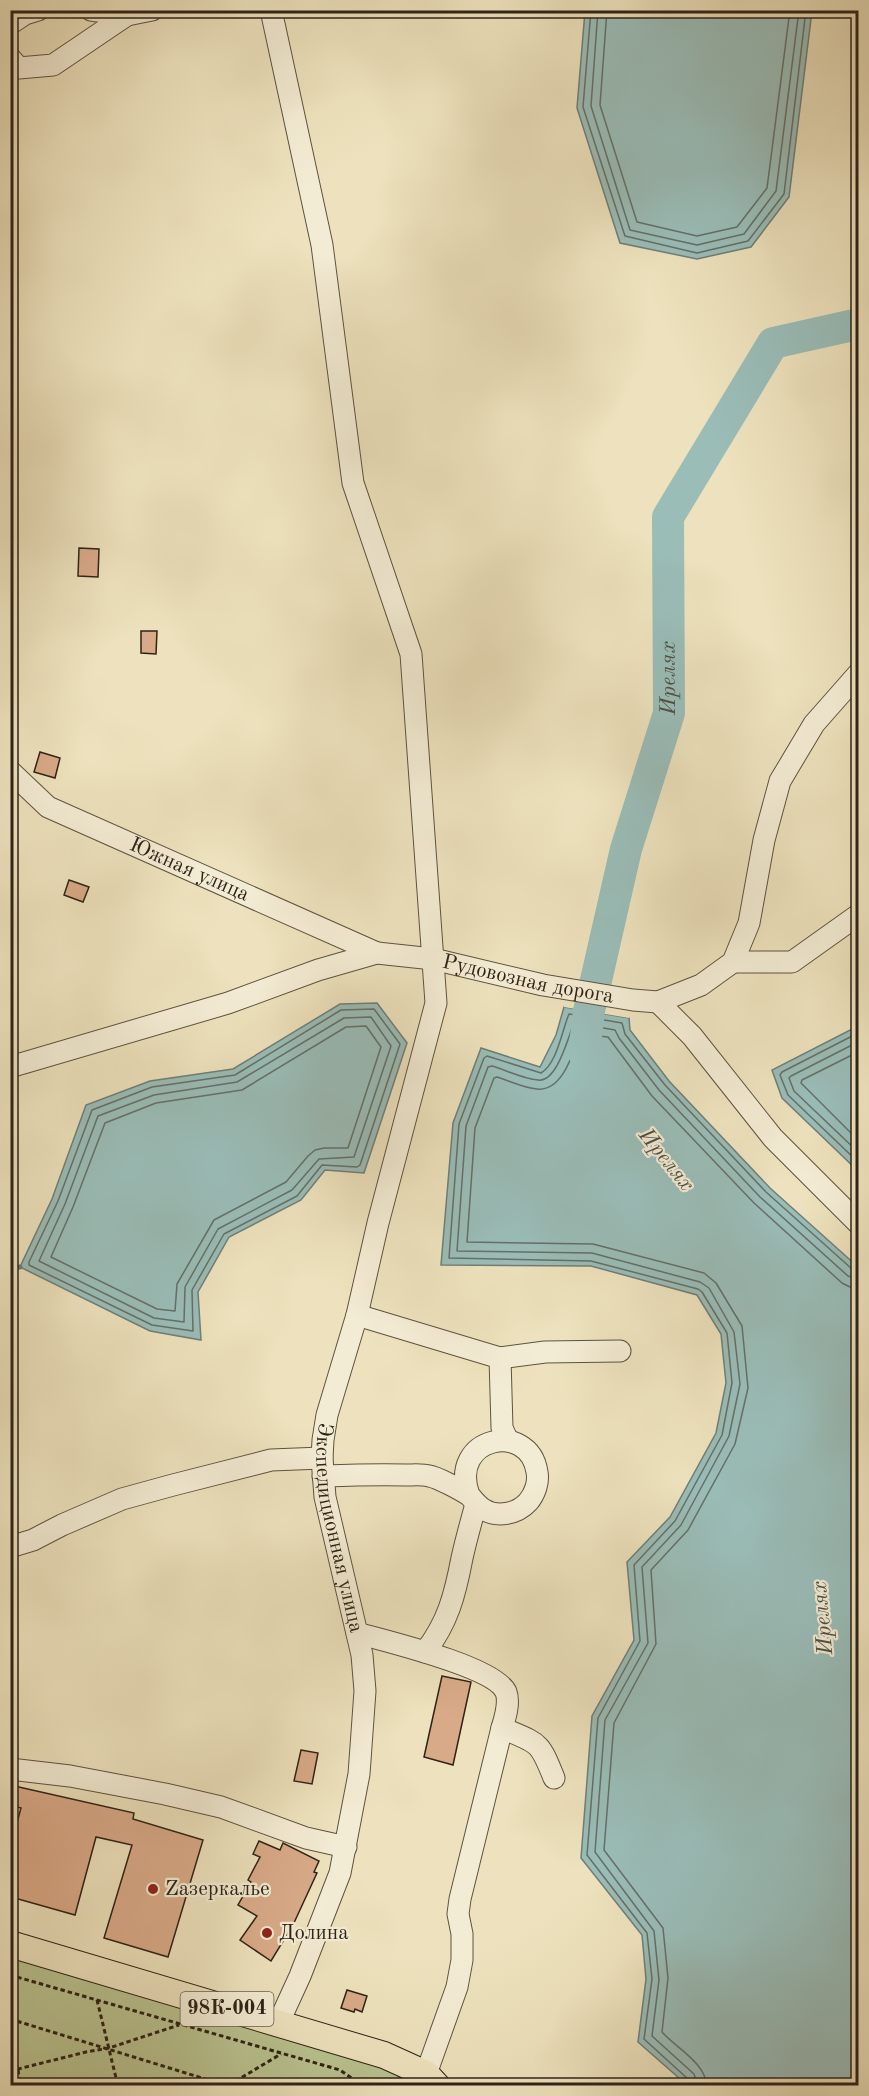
<svg xmlns="http://www.w3.org/2000/svg" width="869" height="2096" viewBox="0 0 869 2096" font-family="'Old Standard TT',serif">
<style>
.green{fill:#b9c390;stroke:#747354;stroke-width:1.5}
.water{fill:#9abdb8;stroke:#6f7f78;stroke-width:1.5}
.pier{fill:#ede2bd}
.lines{fill:none;stroke-linecap:round;stroke-linejoin:round}
.shore{stroke:#647068;stroke-width:1.5}
.stream{stroke:#6f7f78;stroke-width:5}
.river{stroke:#9abdb8;stroke-width:32}
.building{fill:#d9aa88;stroke:#2e2317;stroke-width:1.5}
.minor-casing{stroke:#5e5340;stroke-width:23}
.major-casing{stroke:#2e2317;stroke-width:28}
.path{stroke:#2e2317;stroke-width:3;stroke-dasharray:4.5 3;stroke-linecap:butt}
.minor{stroke:#f3ecd4;stroke-width:21}
.major{stroke:#ede2bd;stroke-width:26}
.poi-dot{fill:#8f2418;stroke:#f3ecd4;stroke-width:2}
.labels{text-anchor:middle;dominant-baseline:central;stroke-width:4.5;stroke-linejoin:round;paint-order:stroke}
.shield{fill:#f3ecd4;stroke:#695f50;stroke-width:1.5}
.shield-label{font-size:20px;font-weight:bold;fill:#2e2317}
.street-label{font-size:21px;fill:#2e2317;stroke:#f3ecd4}
.poi-label{font-size:21px;fill:#2e2317;stroke:#f3ecd4;text-anchor:start}
.water-label{font-size:22px;font-style:italic;fill:#4e5147;stroke:#f3ecd4}
</style>
<rect width="100%" height="100%" fill="#ede2bd"/>
<filter id="stains"><feTurbulence type="fractalNoise" baseFrequency=".00333" numOctaves="4"/><feColorMatrix values="0 0 0 0 .2 0 0 0 0 .09 0 0 0 0 .02 0 0 0 .5 -.17"/></filter>
<radialGradient id="worn" r=".72"><stop offset=".6" stop-color="#630" stop-opacity="0"/><stop offset="1" stop-color="#630" stop-opacity=".3"/></radialGradient>
<polygon class="green" points="10,1955 391,2068 406,2085 11,2085"/>
<g class="water">
<polygon points="585,11 812,11 789,197 751,247 697,259 620,243 577,108"/>
<polygon points="377,1003 407,1043 364,1173 325,1170 301,1200 229,1237 198,1292 201,1340 150,1331 20,1267 52,1199 86,1105 150,1081 233,1069 340,1004"/>
<polygon points="564,1007 629,1018 630,1030 669,1081 770,1188 858,1267 858,2085 687,2085 638,2042 646,1979 642,1935 581,1858 592,1716 634,1640 627,1562 670,1517 716,1433 726,1383 721,1334 697,1295 591,1266 441,1265 453,1123 481,1048 540,1067 556,1035"/>
<polygon points="858,1026 858,1171 782,1098 772,1070"/>
</g>
<polygon class="pier" points="564,1004 630,1015 629,1018 564,1007"/>
<g class="lines">
<g class="shore">
<polyline points="591,10 583,107 625,236 697,253 748,241 784,194 806,10"/>
<polyline points="598,10 591,106 630,230 697,245 744,234 776,191 799,10"/>
<polyline points="607,10 600,105 637,222 697,236 737,227 767,188 790,10"/>
<polygon points="374,1009 400,1044 360,1165 357,1167 322,1165 297,1196 224,1234 192,1290 193,1331 152,1325 29,1265 29,1262 58,1201 92,1110 152,1087 235,1075 341,1010"/>
<polygon points="371,1017 391,1046 354,1157 319,1159 292,1190 218,1229 185,1287 184,1322 154,1318 39,1261 65,1204 98,1116 154,1095 237,1082 344,1018"/>
<polygon points="366,1026 381,1047 348,1148 324,1148 315,1150 308,1156 286,1182 214,1220 177,1284 175,1311 157,1309 51,1257 73,1207 105,1123 156,1103 242,1090 346,1027"/>
<polyline points="858,1033 782,1072 780,1075 788,1095 858,1162"/>
<polyline points="858,1042 791,1076 789,1078 794,1091 858,1152"/>
<polyline points="858,1052 802,1080 801,1083 858,1140"/>
<path d="M690,2086L688,2079L644,2039L652,1979L647,1933L587,1855L598,1718L640,1641L634,1565L675,1521L722,1435L732,1383L727,1333L702,1292L698,1289L591,1261L449,1258L459,1124L484,1058L487,1056L541,1073C557,1064 562,1030 569,1014L622,1023L625,1034L665,1085L766,1192L852,1269L858,1271"/>
<path d="M698,2086L694,2074L652,2036L659,1980L654,1931L595,1852L605,1720L648,1643L642,1567L681,1525L729,1436L740,1384L734,1332L709,1288L700,1282L592,1253L457,1251L466,1126L488,1067L492,1066C506,1070 523,1079 538,1080C557,1083 568,1037 574,1023L615,1030L619,1038L659,1090L760,1197L848,1276L858,1279"/>
<path d="M707,2086C705,2062 676,2048 662,2032L668,1978L663,1928L604,1850L614,1723L656,1644L651,1570L688,1530L735,1444L748,1388L742,1326L716,1283L704,1273L593,1244L467,1242L475,1128L494,1078L497,1077C510,1081 524,1088 537,1089C563,1092 573,1052 580,1034L608,1037L652,1096L754,1203L842,1283L850,1287L858,1288"/>
</g>
<polyline class="stream" points="10,1268 20,1267"/>
<path class="river" id="s1" d="M584,1053L589,1011L626,849L669,713L668,517L773,343L858,324"/>
</g>
<g class="building">
<polygon points="79,548 99,549 98,577 78,576"/>
<polygon points="141,631 157,631 156,654 141,653"/>
<polygon points="40,752 60,758 55,778 34,772"/>
<polygon points="69,880 89,887 83,902 64,895"/>
<polygon points="442,1676 471,1682 453,1765 424,1757"/>
<polygon points="301,1750 318,1753 312,1784 294,1781"/>
<polygon points="10,1785 134,1813 133,1819 203,1840 168,1957 104,1938 132,1845 96,1837 75,1915 11,1897 15,1883 10,1882 10,1848 21,1808 10,1805"/>
<polygon points="259,1841 280,1850 283,1843 319,1861 314,1872 317,1873 293,1925 271,1961 240,1940 257,1916 238,1905 251,1882 248,1880 260,1857 253,1854"/>
<polygon points="347,1990 367,1996 362,2012 355,2009 354,2012 341,2008"/>
</g>
<g class="lines">
<defs>
<g id="minor">
<polyline points="91,10 127,15 152,10"/>
<path id="s2" d="M271,10L322,245L353,483L411,654L436,1003L378,1223L357,1315L327,1415L323,1440L322,1458L325,1497L362,1655L365,1691L359,1774L340,1873L300,1976L278,2024"/>
<polyline points="10,24 25,14 38,10"/>
<polyline points="10,58 19,68 53,65 127,15"/>
<path id="s3" d="M10,771L48,807L377,953"/>
<polyline points="733,962 792,962 858,915"/>
<polyline points="658,1002 692,1036 773,1138 858,1223"/>
<path id="s4" d="M10,1067L228,1003L318,970L377,953L433,959L543,985L633,1000L658,1002L701,985L733,962L749,923L764,840L780,781L814,724L858,674"/>
<polyline points="357,1315 500,1358 502,1428 508,1441"/>
<polyline points="500,1358 545,1352 620,1351"/>
<path d="M323,1476C351,1475 378,1474 406,1475C413,1475 422,1474 429,1476C437,1477 463,1491 470,1496C474,1501 477,1505 483,1509C497,1518 517,1514 528,1502C535,1494 539,1482 537,1472C529,1420 448,1437 469,1495"/>
<polyline points="10,1547 33,1540 62,1525 122,1499 173,1485 271,1460 322,1458"/>
<path d="M357,1633C386,1641 495,1667 506,1692C510,1703 505,1718 502,1728L460,1899L458,1914L462,1934V1960L457,1987L426,2074"/>
<path d="M425,1652C448,1622 455,1595 462,1558C466,1540 471,1522 476,1504"/>
<path d="M502,1728C539,1744 539,1740 554,1778"/>
<polyline points="10,1769 70,1776 165,1794 221,1807 306,1838 346,1847"/>
</g>
<polyline id="major" points="10,1944 384,2055 426,2074 437,2086"/>
</defs>
<use href="#minor" class="minor-casing"/>
<use href="#major" class="major-casing"/>
<g class="path">
<polyline points="10,1975 340,2070 363,2086"/>
<polyline points="97,2000 118,2086"/>
<polyline points="10,2019 228,2086"/>
<polyline points="10,2049 18,2069 20,2086"/>
<polyline points="10,2071 86,2052 109,2048 179,2025"/>
<polyline points="229,2085 281,2054"/>
</g>
<use href="#minor" class="minor"/>
<use href="#major" class="major"/>
</g>
<g class="poi-dot">
<circle cx="153" cy="1889" r="6"/>
<circle cx="267" cy="1933" r="6"/>
</g>
<g class="labels">
<rect class="shield" x="180.5" y="1992" width="93" height="34" rx="4.5"/>
<g class="shield-label">
<text x="227" y="2009">98К-004</text>
</g>
<g class="street-label">
<text stroke="none"><textPath href="#s3" startOffset="207">Южная улица</textPath></text>
<text stroke="none"><textPath href="#s4" startOffset="538">Рудовозная дорога</textPath></text>
<text stroke="none"><textPath href="#s2" startOffset="1552">Экспедиционная улица</textPath></text>
</g>
<g class="poi-label">
<text x="165" y="1889">Zазеркалье</text>
<text x="279" y="1933">Долина</text>
</g>
<g class="water-label">
<text stroke="none"><textPath href="#s1" startOffset="386">Ирелях</textPath></text>
<text transform="translate(666 1160) rotate(51)">Ирелях</text>
<text transform="translate(823 1618) rotate(-95)">Ирелях</text>
</g>
</g>
<rect width="869" height="2096" fill="none" stroke="#ede2bd" stroke-width="36"/>
<rect x="12" y="12" width="845" height="2072" fill="none" stroke="#2e2317" stroke-width="3"/>
<rect x="18" y="18" width="833" height="2060" fill="none" stroke="#2e2317" stroke-width="1.5"/>
<rect width="100%" height="100%" filter="url(#stains)"/>
<rect width="100%" height="100%" fill="url(#worn)"/>
</svg>
